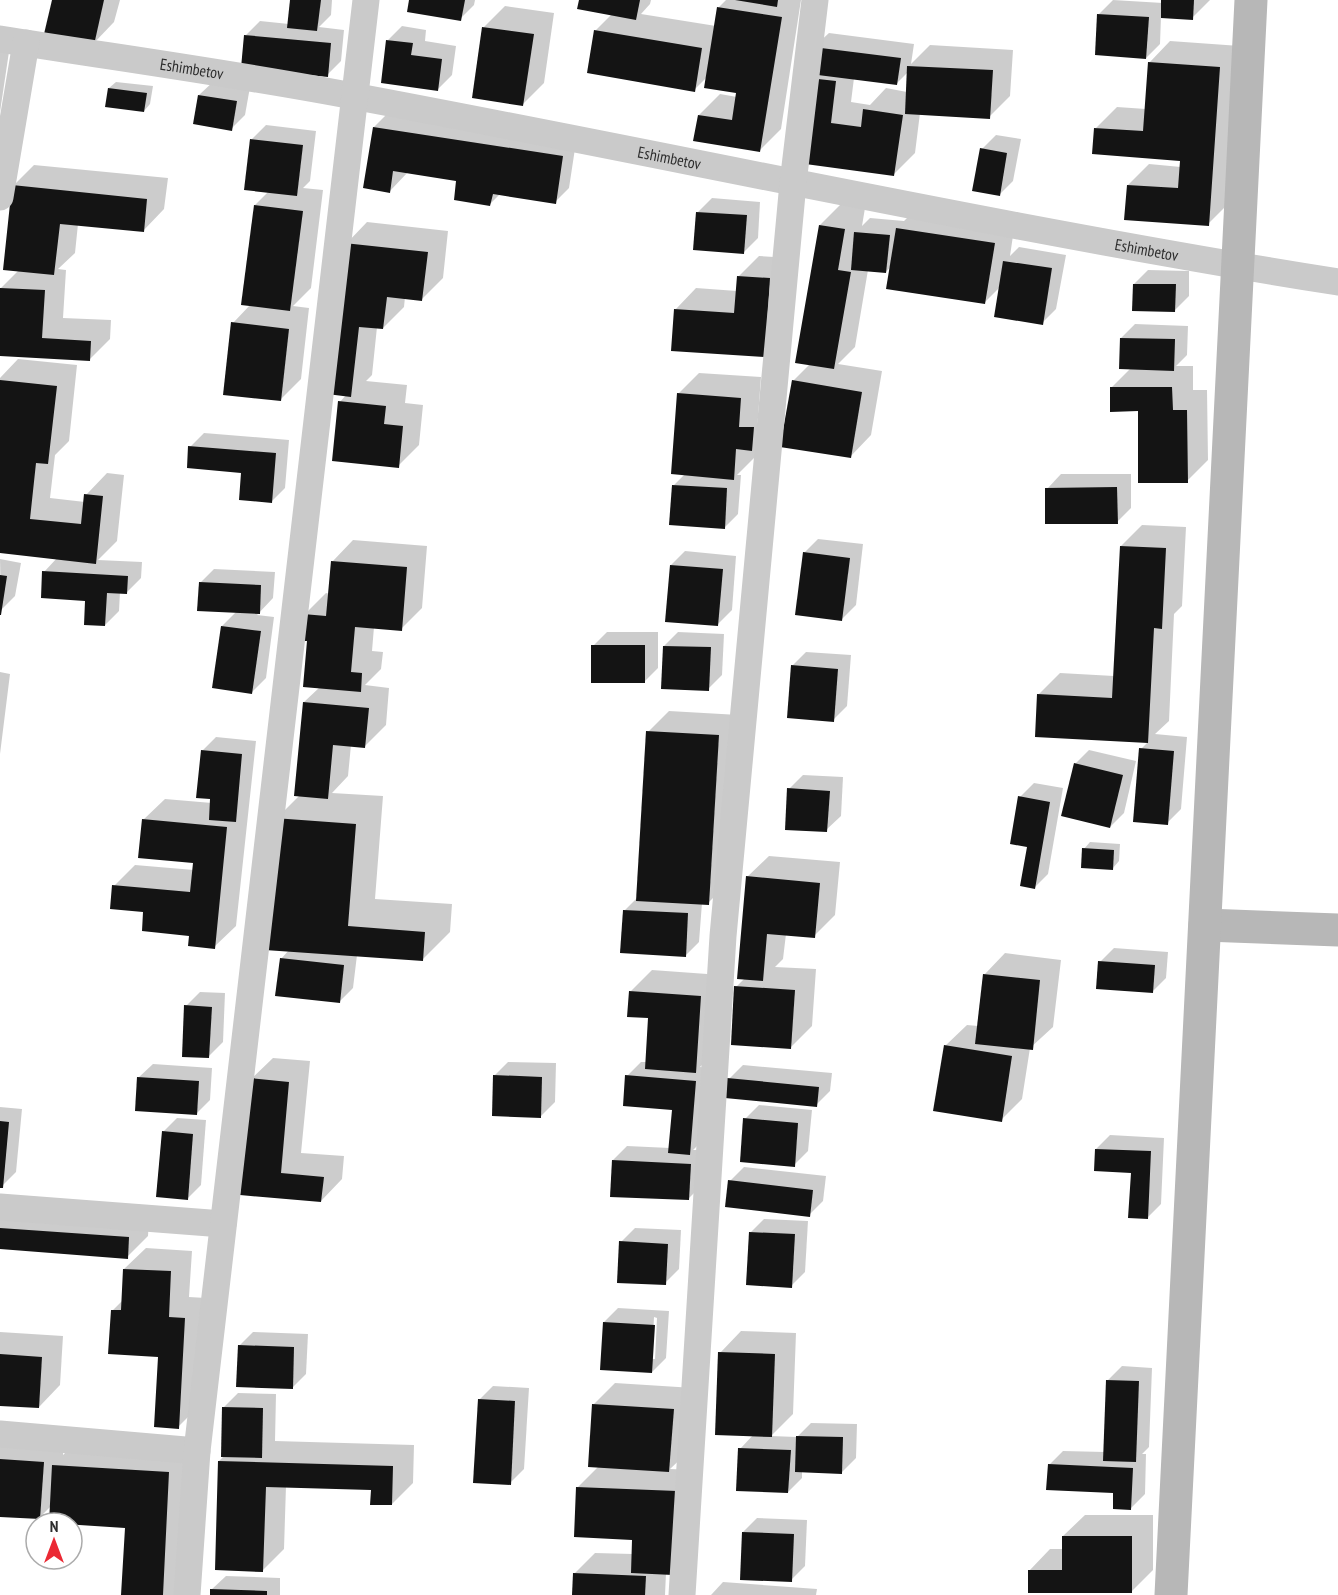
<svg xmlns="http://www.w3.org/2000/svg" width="1338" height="1595" viewBox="0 0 1338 1595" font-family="'PT Sans Narrow',sans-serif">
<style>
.shadow{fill:#0003;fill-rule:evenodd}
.building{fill:#141414}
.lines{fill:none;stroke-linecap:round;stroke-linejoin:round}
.street{stroke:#cacaca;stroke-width:27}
.secondary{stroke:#b7b7b7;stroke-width:33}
.labels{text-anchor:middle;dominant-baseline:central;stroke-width:6;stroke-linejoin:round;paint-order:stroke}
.street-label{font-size:16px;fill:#2d2d2d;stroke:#fff}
</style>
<rect width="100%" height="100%" fill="#fff"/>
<g class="shadow">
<polygon points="54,0 120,0 114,22 93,44"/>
<polygon points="291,0 332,0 331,15 319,27 344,30 341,61 327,75 246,35 260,21 289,24"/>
<polygon points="411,0 475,0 474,5 460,19"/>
<polygon points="580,0 651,0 650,4 641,14 716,26 719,7 726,0 801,0 781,129 760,150 699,115 720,94 737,97 738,91 707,77 694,90 595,31 612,14"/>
<polygon points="1113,0 1163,3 1163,0 1210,0 1192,18 1161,16 1160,44 1146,58 1099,14"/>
<polygon points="505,6 554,13 544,83 523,104 484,27"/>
<polygon points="402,26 426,30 425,41 456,46 452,75 438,89 388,40"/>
<path d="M829,33L914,44L911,64L930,45L1013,50L1010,96L989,117L920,113L915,153L894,174L799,162L814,47ZM909,71L907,92L886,88L870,105L851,102L854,78L897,83Z"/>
<polygon points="1170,41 1240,46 1229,203 1208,224 1128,185 1149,164 1181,167 1181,159 1096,128 1117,107 1146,109 1149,63"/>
<polygon points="0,44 10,45 0,112"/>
<polygon points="214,81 250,87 245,115 231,129 199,95"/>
<polygon points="116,82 153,86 150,104 144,111 109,88"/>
<polygon points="395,106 576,142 569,188 555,202 500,194 490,204 458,180 408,172 390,191 374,127"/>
<polygon points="266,125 316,131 310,181 303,188 323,190 311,288 293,306 309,308 301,379 280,400 233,323 251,304 255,205 269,191 252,139"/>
<polygon points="996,135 1021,139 1013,181 999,195 982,149"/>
<polygon points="34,165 168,178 164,209 143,231 78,224 75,253 58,269 66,270 63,318 111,320 110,339 89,360 0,354 1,288 19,270 13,186"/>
<polygon points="712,198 760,202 758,238 744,252 698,212"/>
<polygon points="841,204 865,208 862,226 870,218 904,221 918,207 1015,222 1010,256 1019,247 1066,255 1056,309 1042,323 1000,287 985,302 891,266 886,272 868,270 855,347 838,364 882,371 871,435 850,457 793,381 810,364 820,225"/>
<polygon points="367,222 448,231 443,278 422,299 405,297 404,307 383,328 377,327 372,375 366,381 407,385 405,403 423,405 419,445 398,466 340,402 346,395 346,244"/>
<polygon points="759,256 790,258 786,335 675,310 696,288 737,291 738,277"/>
<polygon points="1148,270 1189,271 1189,296 1175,310 1134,284"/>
<polygon points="1135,324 1188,326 1187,355 1176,366 1193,366 1193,390 1207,390 1208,460 1187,481 1140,410 1111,388 1131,368 1121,338"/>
<polygon points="18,359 77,365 69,441 55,455 50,498 85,502 86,495 107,473 124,475 117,541 98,560 142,562 141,578 127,592 120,592 119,611 105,625 87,599 44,572 57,558 0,552 0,378"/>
<polygon points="699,373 761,377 755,457 737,475 741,475 738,514 724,528 674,485 685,474 678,394"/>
<polygon points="204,433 289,440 285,488 271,502 243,471 190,447"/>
<polygon points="1061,474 1131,474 1131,508 1117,522 1047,489"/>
<polygon points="1142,525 1186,527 1182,606 1174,614 1169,721 1155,734 1187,737 1181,809 1167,823 1141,749 1148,742 1038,695 1060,673 1114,676 1121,546"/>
<polygon points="818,539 863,544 856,605 842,619 804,553"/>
<polygon points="353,540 427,546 422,608 401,629 374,627 372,651 383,652 381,669 365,685 389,688 386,725 365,746 351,745 348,776 332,793 383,796 375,899 452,904 450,932 422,960 357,955 353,988 339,1002 281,959 289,950 276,819 300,795 304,702 320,687 304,615 326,593 330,594 332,562"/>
<polygon points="685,551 736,556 732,610 718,624 671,565"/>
<polygon points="0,559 21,563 15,596 1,610"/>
<polygon points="214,569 275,572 273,598 257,615 274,617 266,678 252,692 222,626 237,611 200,583"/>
<polygon points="607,632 658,632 658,668 644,682 593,646"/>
<polygon points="678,632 724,634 722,675 708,689 664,646"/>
<polygon points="806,652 851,655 847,706 833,720 792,666"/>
<polygon points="0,672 10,674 0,754"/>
<polygon points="669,711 739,715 729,882 708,903 702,903 699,942 685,956 625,910 638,897 648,732"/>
<polygon points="216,737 256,741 236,926 214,947 145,911 114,886 135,865 194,870 194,862 143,820 165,799 212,803 202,751"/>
<polygon points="1089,750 1136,761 1124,813 1110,827 1075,764"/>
<polygon points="803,775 843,777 841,816 826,830 789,789"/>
<polygon points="1034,783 1063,788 1048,874 1034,888 1020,797"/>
<polygon points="1090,842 1120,844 1119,861 1113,868 1084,849"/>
<polygon points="769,856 840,862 835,915 814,936 786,934 783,959 775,967 816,969 812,1026 791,1047 736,987 745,978 747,877"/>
<polygon points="1114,948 1168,952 1166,978 1152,992 1100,962"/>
<polygon points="1005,953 1061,960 1053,1027 1030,1048 1022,1099 1001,1120 945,1046 967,1025 978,1026 984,975"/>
<polygon points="652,970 721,975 716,1050 700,1067 709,1068 704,1139 693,1150 704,1150 702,1185 688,1199 613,1160 627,1146 670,1148 673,1109 627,1076 641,1062 647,1062 650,1017 631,991"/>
<polygon points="200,992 225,993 223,1042 209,1056 186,1006"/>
<polygon points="273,1058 310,1061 301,1153 344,1156 342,1179 321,1201 241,1194 251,1079"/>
<polygon points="508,1062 556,1063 555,1102 541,1116 494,1076"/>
<polygon points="153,1064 212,1068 210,1100 196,1114 138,1078"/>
<polygon points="743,1065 832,1073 830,1091 816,1105 729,1079"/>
<polygon points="759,1105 812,1110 808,1151 794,1165 745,1119"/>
<polygon points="0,1107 22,1109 16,1172 2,1186 0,1186"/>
<polygon points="177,1118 206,1120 201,1185 187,1199 163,1132"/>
<polygon points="1110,1135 1164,1138 1161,1204 1147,1218 1132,1172 1096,1149"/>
<polygon points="744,1167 826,1176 823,1201 809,1215 730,1181"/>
<polygon points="0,1206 149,1217 148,1236 127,1257 0,1248"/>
<polygon points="764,1219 808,1221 805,1272 791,1286 750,1233"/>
<polygon points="635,1228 681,1230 679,1269 665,1283 621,1242"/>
<polygon points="146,1248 192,1251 189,1297 206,1298 199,1406 178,1427 160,1356 112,1311 123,1300 124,1269"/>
<path d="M618,1308L669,1311L666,1358L652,1372L604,1322ZM654,1317L657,1318L655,1359H652Z"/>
<polygon points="741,1331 796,1333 793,1414 771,1436 797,1437 811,1423 857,1424 856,1458 842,1472 802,1471 802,1478 788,1492 740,1449 754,1434 720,1353"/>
<polygon points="0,1332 63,1336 60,1385 39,1407 0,1404"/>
<polygon points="253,1332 308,1334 306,1374 292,1388 239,1346"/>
<polygon points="1122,1366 1152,1368 1149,1447 1142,1454 1146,1454 1145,1494 1131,1508 1115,1491 1049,1465 1063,1451 1105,1452 1108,1380"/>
<polygon points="615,1383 694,1388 690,1450 670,1469 697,1470 666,1573 665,1595 573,1595 574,1574 595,1553 633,1554 633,1538 578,1487 599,1466 593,1405"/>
<polygon points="493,1386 529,1388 524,1469 510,1483 479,1400"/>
<polygon points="238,1393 276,1394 275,1441 414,1445 413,1483 392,1504 372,1489 286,1486 284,1549 263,1570 219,1461 225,1455 224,1407"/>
<polygon points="0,1437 64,1441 63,1455 74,1444 190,1451 176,1595 132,1595 126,1526 51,1506 40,1517 0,1515"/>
<polygon points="1085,1515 1153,1515 1153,1570 1132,1591 1029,1571 1050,1549 1063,1549 1063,1536"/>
<polygon points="757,1518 807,1520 805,1566 791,1580 743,1532"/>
<polygon points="226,1576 280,1578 280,1595 211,1595 211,1590"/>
<polygon points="723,1582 817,1589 816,1595 711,1595"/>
</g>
<g class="building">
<polygon points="52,0 104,0 94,45 44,34"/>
<polygon points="290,0 321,0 317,31 287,28"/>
<polygon points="409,0 465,0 461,21 407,12"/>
<polygon points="579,0 640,0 636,20 577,9"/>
<polygon points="735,0 778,0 777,7"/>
<polygon points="1161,0 1194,0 1193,20 1161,18"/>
<polygon points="717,7 782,17 760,152 693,141 698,115 732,120 736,93 704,88"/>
<polygon points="1097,14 1149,17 1146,59 1095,55"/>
<polygon points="482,27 534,34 523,106 472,98"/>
<polygon points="594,30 702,48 695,92 587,73"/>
<polygon points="244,35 331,43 328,77 241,68"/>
<polygon points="386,40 413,43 411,55 442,59 438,91 381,83"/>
<polygon points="813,47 901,58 897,85 810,74"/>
<polygon points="1148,62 1220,67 1209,226 1124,220 1127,185 1178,188 1180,161 1092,154 1094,128 1143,131"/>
<polygon points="907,66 993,70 990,119 905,114"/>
<polygon points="809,78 836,81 831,123 861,127 863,109 903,115 894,176 798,163"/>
<polygon points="108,88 147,93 144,112 105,107"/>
<polygon points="198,95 237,101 232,131 193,124"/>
<polygon points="373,127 563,156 556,204 493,194 490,206 454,200 456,181 393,171 390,193 363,188"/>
<polygon points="250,139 303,145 297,196 244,190"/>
<polygon points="980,148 1007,153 1000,196 972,191"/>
<polygon points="12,185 147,199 144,232 60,224 54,275 3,270"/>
<polygon points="254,205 303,211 290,311 241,305"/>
<polygon points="696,212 747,215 744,254 693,250"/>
<polygon points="819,225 845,229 838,270 851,272 834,369 795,363"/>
<polygon points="896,228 995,243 985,304 886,289"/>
<polygon points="854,232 890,235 886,273 851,270"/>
<polygon points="344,243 428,252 422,301 387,297 383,329 359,327 351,397 327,394"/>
<polygon points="1003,261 1052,268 1043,325 994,317"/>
<polygon points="737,276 770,278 765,357 671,351 674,309 734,313"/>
<polygon points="1133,284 1176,284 1175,312 1132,311"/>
<polygon points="0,288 45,290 42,338 91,341 90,361 0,356"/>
<polygon points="231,322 289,329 281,401 223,395"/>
<polygon points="1120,338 1175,339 1174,371 1119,369"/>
<polygon points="0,380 57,386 48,464 36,463 30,519 81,524 84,494 103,496 96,564 0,553"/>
<polygon points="792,380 862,392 851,458 780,447"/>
<polygon points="1110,387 1172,387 1173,410 1187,410 1188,483 1138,483 1138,411 1110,412"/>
<polygon points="677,393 741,398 739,427 754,427 752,451 736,449 734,480 671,474"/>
<polygon points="338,401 386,406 384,424 403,426 399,468 332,461"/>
<polygon points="188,446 276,453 272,503 239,500 241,473 187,468"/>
<polygon points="672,485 727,488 725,529 669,525"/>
<polygon points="1117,487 1118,524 1045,524 1045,488"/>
<polygon points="1120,546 1166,548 1162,629 1154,628 1148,743 1035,737 1037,694 1112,698"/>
<polygon points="803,552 850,558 842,621 795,615"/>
<polygon points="331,561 407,567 402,631 355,627 351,672 362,673 361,692 303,687 307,641 301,641 303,614 326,616"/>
<polygon points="670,565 723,569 718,626 665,622"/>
<polygon points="42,571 128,576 127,594 107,593 105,626 84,625 85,601 41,598"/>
<polygon points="0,575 7,576 1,615 0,615"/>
<polygon points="199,582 261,585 260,614 197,611"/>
<polygon points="221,626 261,631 252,694 212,688"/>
<rect x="591" y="645" width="54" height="38"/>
<polygon points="663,646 711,647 709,691 661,689"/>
<polygon points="791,665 838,669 834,722 787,718"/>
<polygon points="303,702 369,708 365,748 333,745 328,799 294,796"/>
<polygon points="646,731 719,735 709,905 636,901"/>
<polygon points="1139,748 1174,751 1168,825 1133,822"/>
<polygon points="201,750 242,754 236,822 209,820 210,799 196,798"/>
<polygon points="1074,763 1123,775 1110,828 1061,816"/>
<polygon points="787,788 830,791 827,832 785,830"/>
<polygon points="1018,796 1050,802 1035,889 1020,886 1027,847 1010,844"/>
<polygon points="274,818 356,824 348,926 425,932 423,961 265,950"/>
<polygon points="142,819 227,827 215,949 188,946 189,936 142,931 143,912 110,909 112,885 190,892 193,863 138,858"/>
<polygon points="1082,848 1114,850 1113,870 1081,868"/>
<polygon points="746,876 820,883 815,938 767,934 763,981 737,979"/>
<polygon points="623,910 688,913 686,957 620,953"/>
<polygon points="280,958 344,965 340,1003 275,996"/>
<polygon points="1098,961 1155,965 1153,993 1096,989"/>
<polygon points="983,974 1040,980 1033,1050 975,1044"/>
<polygon points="734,986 795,990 791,1049 731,1045"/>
<polygon points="629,991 701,996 696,1073 645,1069 648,1018 627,1017"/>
<polygon points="184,1005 212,1007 209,1058 182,1057"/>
<polygon points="944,1045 1012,1056 1002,1122 933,1111"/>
<polygon points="493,1075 542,1077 541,1118 492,1116"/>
<polygon points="625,1075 696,1081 690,1155 668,1153 672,1110 623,1106"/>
<polygon points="137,1077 199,1081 197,1115 135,1111"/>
<polygon points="250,1078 289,1082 281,1173 324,1177 321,1202 240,1195"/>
<polygon points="727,1078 819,1087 817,1107 725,1098"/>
<polygon points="743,1118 798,1123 795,1167 740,1162"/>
<polygon points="0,1121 9,1122 3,1188 0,1188"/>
<polygon points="162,1131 193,1134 188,1200 156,1197"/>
<polygon points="1095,1149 1151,1151 1148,1219 1128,1218 1131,1173 1094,1171"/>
<polygon points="612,1160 691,1164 689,1200 610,1197"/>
<polygon points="728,1180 813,1190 810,1217 725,1207"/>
<polygon points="0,1228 129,1237 128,1259 0,1249"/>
<polygon points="749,1232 795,1234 792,1288 746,1285"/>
<polygon points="619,1241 668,1244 666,1285 617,1283"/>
<polygon points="123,1269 171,1271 169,1317 185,1318 179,1429 154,1427 158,1357 108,1354 111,1310 121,1310"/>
<polygon points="603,1322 655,1325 652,1373 600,1370"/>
<polygon points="238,1345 294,1347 293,1389 236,1387"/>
<polygon points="718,1352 775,1354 772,1437 715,1435"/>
<polygon points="0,1354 42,1357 39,1408 0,1406"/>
<polygon points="1106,1380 1139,1381 1136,1462 1103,1461"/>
<polygon points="478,1399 515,1401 511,1485 473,1483"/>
<polygon points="592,1404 674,1409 669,1472 588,1467"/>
<polygon points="222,1407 263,1408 262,1458 221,1457"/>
<polygon points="796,1436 843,1437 842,1474 795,1472"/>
<polygon points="738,1448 791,1450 788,1493 736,1491"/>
<polygon points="0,1459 44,1462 40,1519 0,1517"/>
<polygon points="218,1461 393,1466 392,1505 370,1505 371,1490 266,1487 263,1572 215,1570"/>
<polygon points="1048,1464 1133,1468 1131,1510 1113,1509 1113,1493 1046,1490"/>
<polygon points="52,1465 169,1472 163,1595 121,1595 125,1528 49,1523"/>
<polygon points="576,1487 677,1491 673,1575 631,1573 632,1540 574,1537"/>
<polygon points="742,1532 794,1534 792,1582 740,1580"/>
<polygon points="1062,1536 1132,1536 1132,1593 1028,1593 1028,1570 1062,1570"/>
<polygon points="573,1573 646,1576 645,1595 572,1595"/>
<polygon points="210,1589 267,1591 267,1595 210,1595"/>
</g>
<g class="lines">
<g class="street">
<path id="s1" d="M0,39C119,58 239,74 358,97C684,158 1009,230 1338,282"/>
<polyline points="0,197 26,43"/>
<polyline points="0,1207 223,1224"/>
<polyline points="0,1434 197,1451"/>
<polyline points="187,1595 197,1451 366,0"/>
<polyline points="682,1595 723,936 793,183 815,0"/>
</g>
<g class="secondary">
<polyline points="1205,925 1338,930"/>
<polyline points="1171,1595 1251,0"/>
</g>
</g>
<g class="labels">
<g class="street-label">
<text stroke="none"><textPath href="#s1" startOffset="194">Eshimbetov</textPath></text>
<text stroke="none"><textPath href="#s1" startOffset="680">Eshimbetov</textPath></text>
<text stroke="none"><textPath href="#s1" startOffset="1166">Eshimbetov</textPath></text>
</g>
</g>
<g transform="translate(54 1541)"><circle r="28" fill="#ffffff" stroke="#ababab" stroke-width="1.5"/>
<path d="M0-4.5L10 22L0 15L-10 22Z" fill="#eb2934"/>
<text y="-9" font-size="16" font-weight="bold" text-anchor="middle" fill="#2d2d2d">N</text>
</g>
</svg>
